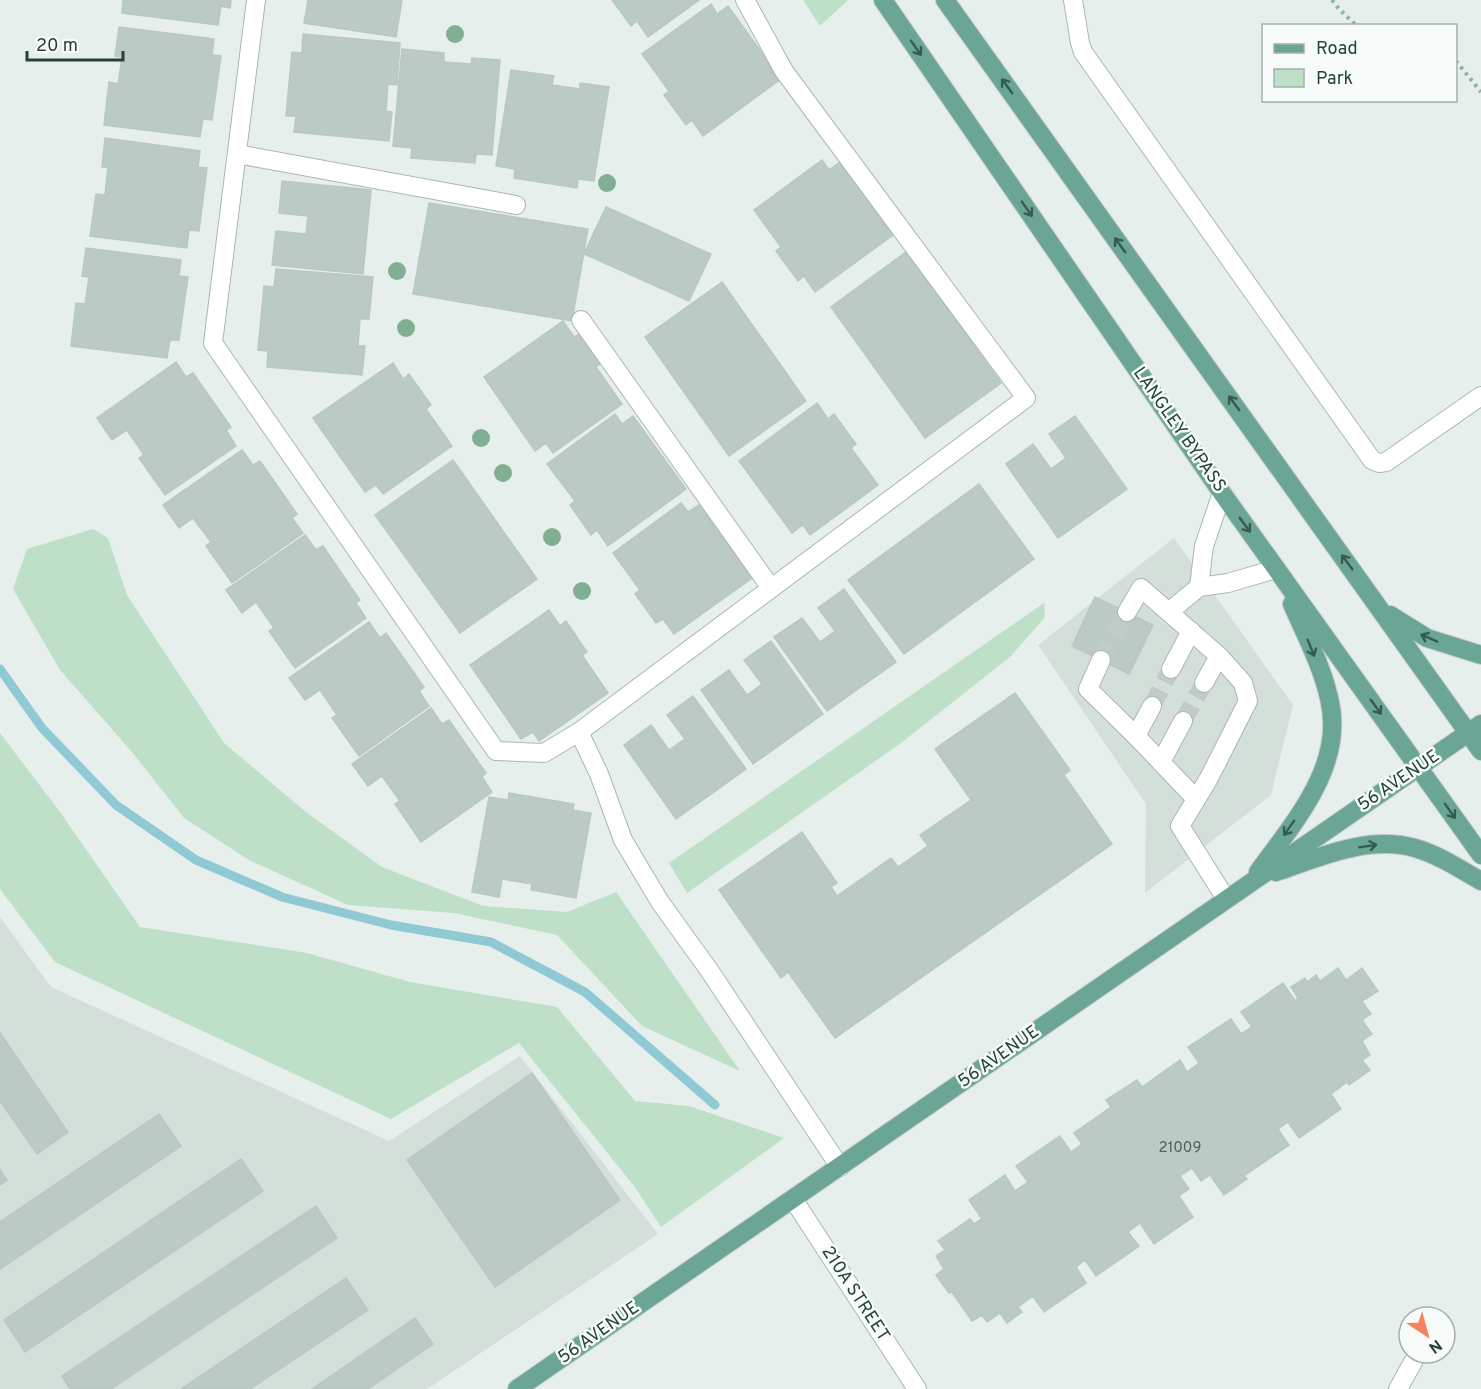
<svg xmlns="http://www.w3.org/2000/svg" width="1481" height="1389" viewBox="0 0 1481 1389" font-family="Overpass,sans-serif">
<style>
.built{fill:#d4dfda}
.green{fill:#bfe0c8}
.lines{fill:none;stroke-linecap:round;stroke-linejoin:round}
.stream{stroke:#8ec9d4;stroke-width:9}
.building{fill:#bbcac4;stroke:#b8c9c2;stroke-width:1.5}
.minor-tunnel{stroke:#bfccc8;stroke-width:18;stroke-dasharray:18 9;stroke-linecap:butt}
.minor-casing{stroke:#a8b8b2;stroke-width:20}
.major-casing{stroke:#c2cac8;stroke-width:20}
.path{stroke:#86b3a5;stroke-width:4;stroke-dasharray:3 4.5;stroke-linecap:butt}
.minor{stroke:#fff;stroke-width:18}
.major{stroke:#6aa596;stroke-width:18}
.tree{fill:#80af93}
.oneway{stroke:#365b51}
.labels{text-anchor:middle;dominant-baseline:central;stroke-width:5;stroke-linejoin:round;paint-order:stroke}
.number-label{font-size:15px;fill:#4a645c}
.street-label{font-size:18px;fill:#24423a;stroke:#f7fbf9}
</style>
<rect width="100%" height="100%" fill="#e6efeb"/>
<g class="built">
<polygon points="1174,538 1293,705 1271,795 1145,893 1146,804 1038,645"/>
<polygon points="0,917 51,987 389,1141 520,1056 658,1234 427,1389 0,1389"/>
</g>
<g class="green">
<polygon points="803,0 848,0 820,26"/>
<polygon points="93,529 108,538 127,595 224,743 306,812 382,867 483,906 567,912 616,892 740,1071 642,1026 557,935 454,913 348,905 249,860 184,818 132,752 60,670 13,589 27,549"/>
<polygon points="1044,603 1045,617 1010,657 901,743 687,893 669,863"/>
<polygon points="0,733 60,812 140,927 307,953 410,982 557,1007 635,1101 689,1106 784,1138 661,1227 634,1186 519,1043 391,1119 55,962 0,889"/>
</g>
<g class="lines">
<polyline class="stream" points="0,669 42,728 116,805 196,860 282,897 391,925 491,942 585,992 715,1105"/>
</g>
<g class="building">
<polygon points="123,0 231,0 230,8 221,6 218,25 122,13"/>
<polygon points="308,0 402,0 396,37 304,23"/>
<polygon points="612,0 699,0 648,37 637,21 631,26"/>
<polygon points="711,4 717,14 728,6 781,79 703,136 692,120 686,125 664,95 669,91 642,54"/>
<polygon points="119,27 214,39 212,55 221,56 212,120 203,119 200,137 104,125 109,82 118,84 122,57 115,56"/>
<polygon points="303,34 400,43 397,85 388,84 386,111 392,112 389,141 294,132 296,116 286,116 292,52 302,53"/>
<polygon points="402,49 444,53 444,62 471,64 472,58 500,60 492,155 476,154 475,163 411,158 412,148 393,146"/>
<polygon points="511,70 554,76 552,85 580,89 580,83 609,87 594,181 578,179 577,188 514,178 515,169 496,166"/>
<polygon points="105,138 200,151 198,167 207,168 199,231 189,230 187,248 90,236 96,194 105,195 108,167 102,167"/>
<polygon points="822,160 829,170 840,162 893,235 815,292 804,276 798,281 776,251 781,247 754,210"/>
<polygon points="282,181 371,190 363,274 272,265 276,231 306,234 308,216 279,213"/>
<polygon points="429,203 588,229 572,321 413,294"/>
<polygon points="606,207 711,254 689,301 584,254"/>
<polygon points="86,248 181,260 179,276 188,277 179,340 170,340 167,358 71,346 76,303 85,304 89,277 82,276"/>
<polygon points="906,252 1001,383 925,438 831,307"/>
<polygon points="276,269 373,277 369,319 360,319 358,346 365,346 362,375 267,367 268,351 258,350 264,286 274,287"/>
<polygon points="722,282 806,401 729,456 645,337"/>
<polygon points="563,321 574,337 580,333 601,363 596,367 622,404 553,453 546,443 535,451 484,377"/>
<polygon points="176,362 186,377 193,373 231,427 226,430 236,446 165,495 139,458 144,455 127,430 112,440 97,418"/>
<polygon points="393,363 403,379 409,374 431,405 426,409 452,446 383,494 376,485 365,492 313,418"/>
<polygon points="817,403 828,419 834,414 856,444 851,448 878,485 810,535 803,525 792,533 739,461"/>
<polygon points="615,414 622,424 633,416 686,489 608,546 597,530 591,535 570,505 575,501 547,464"/>
<polygon points="1075,416 1127,489 1058,538 1006,464 1033,444 1051,469 1066,458 1049,434"/>
<polygon points="242,450 253,465 260,461 297,514 292,518 303,533 232,583 206,546 211,542 193,518 179,528 163,505"/>
<polygon points="453,460 537,579 460,633 375,515"/>
<polygon points="979,484 1034,559 904,654 848,580"/>
<polygon points="681,503 688,512 699,505 752,578 674,634 663,619 656,623 635,594 640,590 613,553"/>
<polygon points="305,535 316,550 323,546 360,600 356,603 366,618 295,668 269,631 274,628 256,602 242,613 226,590"/>
<polygon points="844,589 896,662 827,711 774,637 802,618 820,642 835,631 818,608"/>
<polygon points="1095,597 1153,625 1129,674 1072,646"/>
<polygon points="549,610 560,626 566,621 587,652 582,655 608,693 539,741 533,732 521,739 470,665"/>
<polygon points="369,622 380,638 386,633 424,687 419,691 429,706 359,756 332,718 337,715 320,690 305,700 289,678"/>
<polygon points="771,641 823,714 753,764 701,690 729,670 747,695 762,684 744,660"/>
<polygon points="1015,693 1070,770 1064,775 1112,844 835,1038 788,972 781,978 719,890 802,832 837,883 831,887 837,896 891,858 898,867 928,846 920,835 971,800 935,749"/>
<polygon points="693,696 746,769 676,819 624,745 651,725 669,750 685,739 667,715"/>
<polygon points="431,708 442,724 449,720 486,773 482,777 492,792 421,842 395,804 400,801 382,776 368,786 352,764"/>
<polygon points="509,793 574,804 573,810 591,813 576,898 531,890 532,884 502,879 499,897 472,892 489,797 508,800"/>
<polygon points="1338,968 1346,980 1362,968 1378,991 1362,1001 1371,1014 1362,1020 1372,1034 1362,1041 1370,1055 1362,1060 1370,1070 1349,1085 1347,1082 1331,1094 1341,1109 1299,1138 1288,1122 1278,1129 1289,1145 1244,1176 1247,1179 1224,1195 1210,1175 1201,1181 1192,1168 1180,1176 1189,1189 1179,1196 1193,1217 1154,1244 1140,1223 1128,1232 1139,1246 1096,1276 1085,1260 1076,1267 1086,1283 1044,1312 1033,1296 1018,1307 1022,1312 1007,1323 1000,1313 987,1322 982,1315 972,1321 952,1292 949,1293 936,1275 944,1269 936,1256 945,1250 938,1241 970,1219 974,1224 982,1219 969,1200 1005,1175 1015,1191 1028,1182 1016,1166 1060,1136 1071,1152 1082,1144 1074,1133 1111,1107 1106,1100 1137,1080 1142,1087 1180,1060 1187,1072 1199,1063 1188,1047 1231,1019 1241,1034 1252,1027 1241,1012 1283,983 1295,1001 1298,998 1291,987 1305,978 1307,982 1316,975 1320,981"/>
<polygon points="0,1033 68,1132 37,1154 0,1101"/>
<polygon points="532,1073 620,1200 495,1287 407,1160"/>
<polygon points="159,1114 181,1146 0,1269 0,1222"/>
<polygon points="241,1159 263,1191 25,1352 4,1320"/>
<polygon points="0,1170 7,1180 0,1185"/>
<polygon points="316,1206 337,1238 111,1389 70,1389 62,1376"/>
<polygon points="346,1278 368,1310 250,1389 181,1389"/>
<polygon points="415,1318 433,1344 368,1389 312,1389"/>
</g>
<g class="lines">
<g class="minor-tunnel">
<polyline points="1101,660 1127,612"/>
<polyline points="1152,706 1171,669"/>
<polyline points="1183,721 1204,683"/>
</g>
<defs>
<g id="minor">
<polyline points="256,0 213,343 496,751 544,753 579,732 1026,398 784,71 745,0"/>
<polyline points="1073,0 1080,43 1083,52 1372,460 1379,463 1386,462 1481,396"/>
<polyline points="237,154 516,205"/>
<polyline points="581,320 771,588"/>
<polyline points="1199,587 1204,546 1222,493"/>
<polyline points="1170,611 1199,587 1228,583 1276,569"/>
<polyline points="1127,612 1141,588 1219,656 1243,683 1248,701 1209,778 1180,826 1226,899"/>
<polyline points="1101,660 1088,689 1136,736"/>
<polyline points="1171,669 1191,631"/>
<polyline points="1204,683 1219,656"/>
<polyline points="1152,706 1136,736 1196,799"/>
<polyline points="579,732 599,774 623,840 660,902 709,970 840,1167"/>
<polyline points="1161,762 1183,721"/>
<polyline points="793,1199 917,1389"/>
<polyline points="1398,1389 1418,1353"/>
</g>
<g id="major">
<polyline points="883,0 1222,493 1481,855"/>
<polyline points="945,0 1481,751"/>
<polyline points="1390,615 1427,638 1481,655"/>
<path d="M1258,872C1294,822 1346,765 1329,698C1322,666 1305,634 1292,604"/>
<path d="M1276,872C1320,857 1368,835 1415,848C1439,855 1460,869 1481,881"/>
<polyline points="517,1389 1481,724"/>
</g>
</defs>
<use href="#minor" class="minor-casing"/>
<use href="#major" class="major-casing"/>
<g class="path">
<polyline points="1332,0 1339,9 1357,26"/>
<polyline points="1456,61 1481,92"/>
</g>
<use href="#minor" class="minor"/>
<use href="#major" class="major"/>
</g>
<g class="tree">
<circle cx="455" cy="34" r="9"/>
<circle cx="607" cy="183" r="9"/>
<circle cx="397" cy="271" r="9"/>
<circle cx="406" cy="328" r="9"/>
<circle cx="481" cy="438" r="9"/>
<circle cx="503" cy="473" r="9"/>
<circle cx="552" cy="537" r="9"/>
<circle cx="582" cy="591" r="9"/>
</g>
<defs><path id="oneway-shaft" d="M-6 0H5M1.5-3L5.5 0L1.5 3" fill="none" stroke-width="1.6" stroke-linecap="round" stroke-linejoin="round" transform="scale(1.5)"/></defs>
<g class="oneway">
<use href="#oneway-shaft" transform="translate(916 48) rotate(55)"/>
<use href="#oneway-shaft" transform="translate(1007 86) rotate(-126)"/>
<use href="#oneway-shaft" transform="translate(1027 209) rotate(55)"/>
<use href="#oneway-shaft" transform="translate(1120 245) rotate(-126)"/>
<use href="#oneway-shaft" transform="translate(1234 403) rotate(-126)"/>
<use href="#oneway-shaft" transform="translate(1245 525) rotate(54)"/>
<use href="#oneway-shaft" transform="translate(1347 562) rotate(-126)"/>
<use href="#oneway-shaft" transform="translate(1429 638) rotate(-156)"/>
<use href="#oneway-shaft" transform="translate(1311 648) rotate(68)"/>
<use href="#oneway-shaft" transform="translate(1376 707) rotate(54)"/>
<use href="#oneway-shaft" transform="translate(1450 811) rotate(55)"/>
<use href="#oneway-shaft" transform="translate(1289 828) rotate(125)"/>
<use href="#oneway-shaft" transform="translate(1368 846) rotate(-9)"/>
</g>
<g class="labels">
<g class="number-label">
<text x="1180" y="1148">21009</text>
</g>
<g class="street-label">
<text transform="translate(1179 430) rotate(55)">LANGLEY BYPASS</text>
<text transform="translate(1399 781) rotate(-34)">56 AVENUE</text>
<text transform="translate(999 1057) rotate(-35)">56 AVENUE</text>
<text transform="translate(855 1294) rotate(57)">210A STREET</text>
<text transform="translate(599 1333) rotate(-35)">56 AVENUE</text>
</g>
</g>
<rect x="1262" y="24" width="195" height="78" fill="#f7fbf9" stroke="#a3b1ad" stroke-width="1.5"/>
<rect x="1274" y="44" width="30" height="9" fill="#6aa596" stroke="#a3b1ad" stroke-width="1.5"/>
<text x="1316" y="54" font-size="18" fill="#24423a">Road</text>
<rect x="1274" y="69" width="30" height="18" fill="#bfe0c8" stroke="#a3b1ad" stroke-width="1.5"/>
<text x="1316" y="84" font-size="18" fill="#24423a">Park</text>
<g transform="translate(1427 1335) rotate(144)"><circle r="28" fill="#f7fbf9" stroke="#a3b1ad" stroke-width="1.5"/>
<path d="M0-4.5L10 22L0 15L-10 22Z" fill="#f4845f"/>
<text y="-9" font-size="16" font-weight="bold" text-anchor="middle" fill="#24423a">N</text>
</g>
<path d="M27 51v9h96v-9" fill="none" stroke="#24423a" stroke-width="3"/>
<text x="36" y="51" font-size="18" fill="#24423a" stroke="#f7fbf9" stroke-width="4.5" paint-order="stroke">20 m</text>
</svg>
